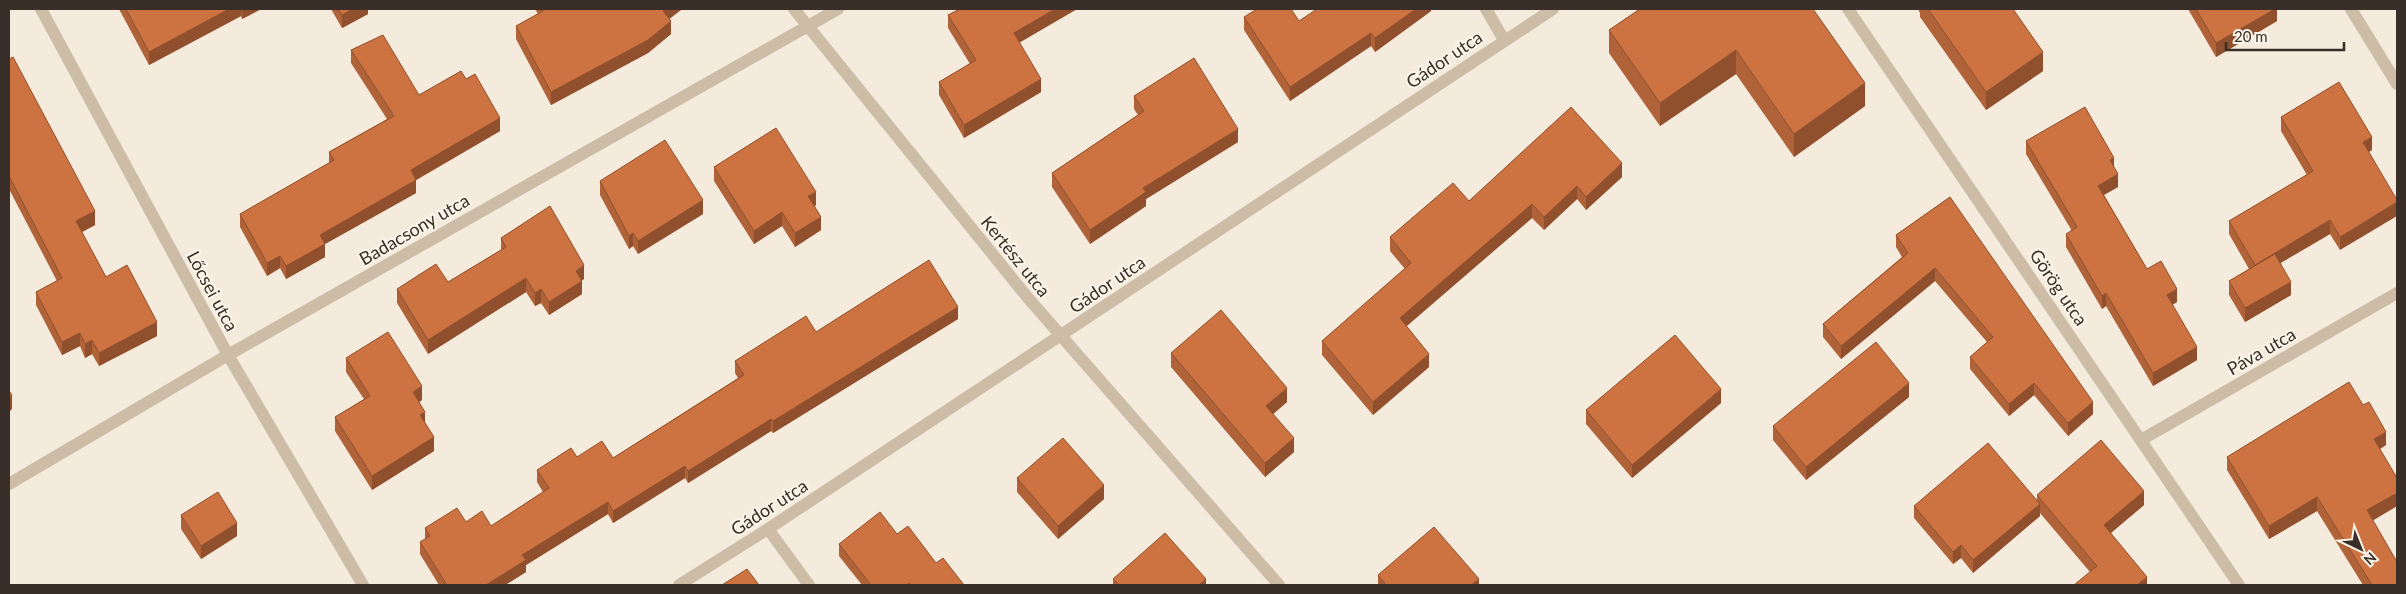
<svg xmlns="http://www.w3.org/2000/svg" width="2406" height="594" viewBox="0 0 2406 594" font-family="Lato,sans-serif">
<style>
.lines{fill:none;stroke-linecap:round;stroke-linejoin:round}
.minor{stroke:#cdbda7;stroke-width:12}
.tertiary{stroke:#cdbda7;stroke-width:12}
.wall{fill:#b06238}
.shaded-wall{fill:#90502e}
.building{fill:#cd7241;stroke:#90502e}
.labels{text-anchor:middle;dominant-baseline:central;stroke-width:4;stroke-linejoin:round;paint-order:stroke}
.street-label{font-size:18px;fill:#392f28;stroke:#fbf5e9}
</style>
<rect width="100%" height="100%" fill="#f4ebdd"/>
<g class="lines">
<g class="minor">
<polyline points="41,9 228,355 363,585"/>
<polyline points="794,9 1028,298 1279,585"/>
<polyline points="1486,9 1504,40"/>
<polyline points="1848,9 2239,585"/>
<polyline points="2351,9 2397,84"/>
<polyline points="2141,440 2397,293"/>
<polyline points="9,484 228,355 838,9"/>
<polyline points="768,529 809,585"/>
</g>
<polyline class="tertiary" points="679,585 768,529 1553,9"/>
</g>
<g class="wall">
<polygon points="119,9 261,9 242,19 241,16 149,65"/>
<polygon points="331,9 368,9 368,14 342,28"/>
<polygon points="535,9 682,9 669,19 671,34 648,53 551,105 516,39 516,26 538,14"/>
<polygon points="960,9 1077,9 1019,42 1041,92 964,138 939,95 939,82 970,64 948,28 948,15"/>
<polygon points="1431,9 1431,11 1375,52 1371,46 1290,101 1244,30 1244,17 1299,21"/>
<polygon points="1640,9 1865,106 1794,157 1736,74 1660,126 1609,53 1609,30"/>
<polygon points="1918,9 2013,9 2043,71 1986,110 1920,17 1920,13"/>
<polygon points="2188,9 2277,9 2277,21 2216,57"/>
<polygon points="351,50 419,95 466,79 500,131 416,180 416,193 325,244 325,257 286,279 280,268 267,276 240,227 240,214 329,163 329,152 387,119 351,63"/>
<polygon points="9,59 95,225 82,232 106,277 157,336 99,366 92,354 85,358 80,346 62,355 36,305 36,292 57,281 9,189"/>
<polygon points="1134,96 1238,142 1146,199 1146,206 1090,244 1052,187 1052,173 1138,115 1134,109"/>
<polygon points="2281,117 2372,150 2369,152 2340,250 2330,234 2280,263 2291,295 2245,322 2229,295 2229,281 2249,269 2229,234 2229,221 2307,175 2281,131"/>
<polygon points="2026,141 2114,168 2118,187 2104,195 2147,269 2177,302 2172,305 2197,360 2153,386 2106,306 2102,309 2066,247 2066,234 2072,231 2026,154"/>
<polygon points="714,167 816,205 815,206 821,230 795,247 782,226 754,244 714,181"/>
<polygon points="1622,177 1586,210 1577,199 1544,230 1532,218 1406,326 1429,367 1373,415 1322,355 1322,341 1405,269 1390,251 1390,237 1469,201"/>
<polygon points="600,181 703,214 638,254 633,246 629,249 600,195"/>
<polygon points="1950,197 2093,414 2068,436 2034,395 2009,416 1970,369 1970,357 1987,342 1935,281 1841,359 1823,337 1823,324 1902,257 1896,247 1896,235"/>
<polygon points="501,238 584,279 581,280 582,294 549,315 541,303 535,306 526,292 428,354 397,303 397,289 448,282 501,250"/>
<polygon points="958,319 773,433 771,431 688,483 685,478 613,523 608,514 526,565 526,572 505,585 439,585 420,554 420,542 425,539 425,528 466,522 491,526 543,492 537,482 537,470 577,457 613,458 738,378 735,373 735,361 816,332"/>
<polygon points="1171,353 1287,402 1273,414 1294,452 1265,477 1171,367"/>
<polygon points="346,358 422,400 419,402 434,451 372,490 335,431 335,417 364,399 346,372"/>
<polygon points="1909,397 1806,480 1773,440 1773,426"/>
<polygon points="1721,403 1632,478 1586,424 1586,410"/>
<polygon points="2386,445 2380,449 2397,506 2373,520 2397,585 2363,585 2317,511 2269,539 2227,470 2227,457"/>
<polygon points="1017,478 1104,499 1058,539 1017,492"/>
<polygon points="2037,495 2144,505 2110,533 2147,585 2090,572 2040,513 2040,516 1973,573 1961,558 1953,564 1914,518 1914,506 2037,500"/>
<polygon points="181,515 237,536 201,559 181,529"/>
<polygon points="897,534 936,563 964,585 862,585 839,556 839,544"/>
<polygon points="1378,575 1479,585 1378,585"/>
<polygon points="1113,579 1206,585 1113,585"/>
</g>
<g class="shaded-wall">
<polygon points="229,9 241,9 241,16 149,65 149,52"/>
<polygon points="242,9 261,9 242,19"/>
<polygon points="353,9 368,9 368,14 342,28 342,15"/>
<polygon points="666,9 682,9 663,24 663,11"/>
<polygon points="1055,9 1077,9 1014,46 1014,33"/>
<polygon points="1416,9 1431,9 1431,11 1375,52 1375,38"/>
<polygon points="2275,9 2277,9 2277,21 2216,57 2216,43"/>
<polygon points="671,21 671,34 648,53 551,105 551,92"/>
<polygon points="1371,33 1371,46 1290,101 1290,87"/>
<polygon points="1736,50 1736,74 1660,126 1660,103"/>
<polygon points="2043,52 2043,71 1986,110 1986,92"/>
<polygon points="1041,79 1041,92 964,138 964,125"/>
<polygon points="1865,83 1865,106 1794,157 1794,134"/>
<polygon points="500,118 500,131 411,183 411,170"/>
<polygon points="1238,129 1238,142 1146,199 1146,206 1090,244 1090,230 1143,188"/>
<polygon points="2372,137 2372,150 2363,155 2363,142"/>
<polygon points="2114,158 2114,171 2110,160"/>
<polygon points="1622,163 1622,177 1586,210 1586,197"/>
<polygon points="2118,174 2118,187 2098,198 2098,186"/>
<polygon points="416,180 416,193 325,244 325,257 286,279 286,266 320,235"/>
<polygon points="1577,186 1577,199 1544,230 1544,217"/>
<polygon points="816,192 816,205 808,210 808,196"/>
<polygon points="703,200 703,214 638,254 638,241"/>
<polygon points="2397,202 2397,216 2340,250 2340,237"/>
<polygon points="1532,204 1532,218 1400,332 1400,318"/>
<polygon points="95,211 95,225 76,235 76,221"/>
<polygon points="782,212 782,226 754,244 754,231"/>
<polygon points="821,217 821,230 795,247 795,233"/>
<polygon points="2330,220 2330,234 2255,278 2255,265"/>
<polygon points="633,233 633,246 629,249 629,236"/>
<polygon points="280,256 280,268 267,276 267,263"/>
<polygon points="584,265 584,279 576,284 576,271"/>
<polygon points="1935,268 1935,281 1841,359 1841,346"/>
<polygon points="526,278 526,292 428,354 428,340"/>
<polygon points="582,281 582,294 549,315 549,302"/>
<polygon points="2291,282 2291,295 2245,322 2245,308"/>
<polygon points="541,289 541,303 535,306 535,293"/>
<polygon points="2177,289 2177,302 2167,308 2167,295"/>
<polygon points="2106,293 2106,306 2102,309 2102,296"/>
<polygon points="958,307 958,319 773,433 773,421"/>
<polygon points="157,322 157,336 99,366 99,353"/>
<polygon points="80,333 80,346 62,355 62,342"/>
<polygon points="92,340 92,354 85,358 85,344"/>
<polygon points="2197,347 2197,360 2153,386 2153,373"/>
<polygon points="1429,354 1429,367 1373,415 1373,402"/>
<polygon points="1909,383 1909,397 1806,480 1806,467"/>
<polygon points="2034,383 2034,395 2009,416 2009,404"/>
<polygon points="422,386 422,400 413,406 413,392"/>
<polygon points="1287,388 1287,402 1266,420 1266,406"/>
<polygon points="1721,389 1721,403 1632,478 1632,465"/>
<polygon points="12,395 12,409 9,412 9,398"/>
<polygon points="2093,402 2093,414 2068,436 2068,423"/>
<polygon points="425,412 425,425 420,415"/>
<polygon points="771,419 771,431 688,483 688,471"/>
<polygon points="2386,432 2386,445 2374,452 2374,439"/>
<polygon points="434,437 434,451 372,490 372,476"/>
<polygon points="1294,438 1294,452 1265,477 1265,463"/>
<polygon points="685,466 685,478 613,523 613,511"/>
<polygon points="1104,485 1104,499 1058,539 1058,526"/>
<polygon points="2144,491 2144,505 2104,539 2104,525"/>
<polygon points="2397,493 2397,506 2367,524 2367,510"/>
<polygon points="2317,497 2317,511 2269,539 2269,526"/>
<polygon points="608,502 608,514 526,565 526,572 505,585 486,585 522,555"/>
<polygon points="2040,504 2040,516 1973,573 1973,560"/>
<polygon points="237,523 237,536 201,559 201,546"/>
<polygon points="1961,545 1961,558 1953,564 1953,552"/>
<polygon points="2147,577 2147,585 2137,585"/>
<polygon points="1206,579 1206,585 1199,585"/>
<polygon points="1479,579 1479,585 1471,585"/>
</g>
<g class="building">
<polygon points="126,9 229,9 149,52"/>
<polygon points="338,9 353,9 342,15"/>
<polygon points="542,9 666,9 663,11 671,21 648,40 551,92 516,26 543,11"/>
<polygon points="960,9 1055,9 1014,33 1041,79 964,125 939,82 976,60 948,15"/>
<polygon points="1257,9 1291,9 1299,21 1317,9 1416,9 1375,38 1371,33 1290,87 1244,17"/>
<polygon points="1640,9 1813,9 1865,83 1794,134 1736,50 1660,103 1609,30"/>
<polygon points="1928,9 2013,9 2043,52 1986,92"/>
<polygon points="2196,9 2275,9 2216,43"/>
<polygon points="383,35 419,95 461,71 466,79 475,74 500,118 411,170 416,180 320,235 325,244 286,266 280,256 267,263 240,214 334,160 329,152 394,116 351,50"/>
<polygon points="13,57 95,211 76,221 106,277 127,265 157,322 99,353 92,340 85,344 80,333 62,342 36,292 62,278 9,176 9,59"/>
<polygon points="1194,58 1238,129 1143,188 1146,192 1090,230 1052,173 1144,111 1134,96"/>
<polygon points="2339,82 2372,137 2363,142 2397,200 2397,202 2340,237 2330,220 2255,265 2229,221 2313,171 2281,117"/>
<polygon points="1571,107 1622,163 1586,197 1577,186 1544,217 1532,204 1400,318 1429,354 1373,402 1322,341 1411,263 1390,237 1453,183 1469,201"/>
<polygon points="2085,107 2114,158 2110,160 2118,174 2098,186 2147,269 2161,261 2177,289 2167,295 2197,347 2153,373 2106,293 2102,296 2066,234 2077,227 2026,141"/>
<polygon points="776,128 816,192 808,196 821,217 795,233 782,212 754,231 714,167"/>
<polygon points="665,140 703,200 638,241 633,233 629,236 600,181"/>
<polygon points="1950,197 2093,402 2068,423 2034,383 2009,404 1970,357 1993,337 1935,268 1841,346 1823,324 1908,253 1896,235"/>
<polygon points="550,206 584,265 576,271 582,281 549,302 541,289 535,293 526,278 428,340 397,289 436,264 448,282 506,247 501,238"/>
<polygon points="2275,254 2291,282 2245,308 2229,281"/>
<polygon points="929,260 958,307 773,421 771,419 688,471 685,466 613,511 608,502 522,555 526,560 486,585 447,585 420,542 430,536 425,528 457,508 466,522 482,511 491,526 549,488 537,470 571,448 577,457 602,441 613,458 744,375 735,361 806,316 816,332"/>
<polygon points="1221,310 1287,388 1266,406 1294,438 1265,463 1171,353"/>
<polygon points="388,332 422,386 413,392 425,412 420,415 434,437 372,476 335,417 370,396 346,358"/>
<polygon points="1675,335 1721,389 1632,465 1586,410"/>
<polygon points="1876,342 1909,383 1806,467 1773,426"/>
<polygon points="2349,382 2363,405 2369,402 2386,432 2374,439 2397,478 2397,493 2367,510 2397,562 2397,585 2372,585 2317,497 2269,526 2227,457"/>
<polygon points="9,391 12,395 9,398"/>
<polygon points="1063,438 1104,485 1058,526 1017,478"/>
<polygon points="2101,440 2144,491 2104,525 2147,577 2137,585 2074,585 2097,566 2037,495"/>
<polygon points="1988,443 2040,504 1973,560 1961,545 1953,552 1914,506"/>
<polygon points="218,492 237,523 201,546 181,515"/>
<polygon points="880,512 897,534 908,526 936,563 943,558 964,585 911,585 909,583 907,585 871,585 839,544"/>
<polygon points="1434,527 1479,579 1471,585 1386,585 1378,575"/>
<polygon points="1165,533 1206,579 1199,585 1119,585 1113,579"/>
<polygon points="747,569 759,585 722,585"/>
</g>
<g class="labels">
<g class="street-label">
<text transform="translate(1444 59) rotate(-34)">Gádor utca</text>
<text transform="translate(414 229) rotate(-30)">Badacsony utca</text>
<text transform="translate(1016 256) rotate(51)">Kertész utca</text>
<text transform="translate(1107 284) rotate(-34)">Gádor utca</text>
<text transform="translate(2059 287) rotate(56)">Görög utca</text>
<text transform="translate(213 291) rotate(62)">Lőcsei utca</text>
<text transform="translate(2261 351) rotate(-30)">Páva utca</text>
<text transform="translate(769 507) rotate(-33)">Gádor utca</text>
</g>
</g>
<rect width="2406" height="594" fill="none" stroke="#392f28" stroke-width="20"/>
<g transform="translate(2361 549) rotate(137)" stroke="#fbf5e9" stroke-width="4" paint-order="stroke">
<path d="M0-4L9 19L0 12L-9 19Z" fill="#392f28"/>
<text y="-8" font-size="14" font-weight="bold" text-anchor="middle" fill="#392f28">N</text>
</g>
<path d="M2226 42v8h118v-8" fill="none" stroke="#392f28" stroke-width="2.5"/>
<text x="2234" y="42" font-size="15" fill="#392f28" stroke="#fbf5e9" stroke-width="4" paint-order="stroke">20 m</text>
</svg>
